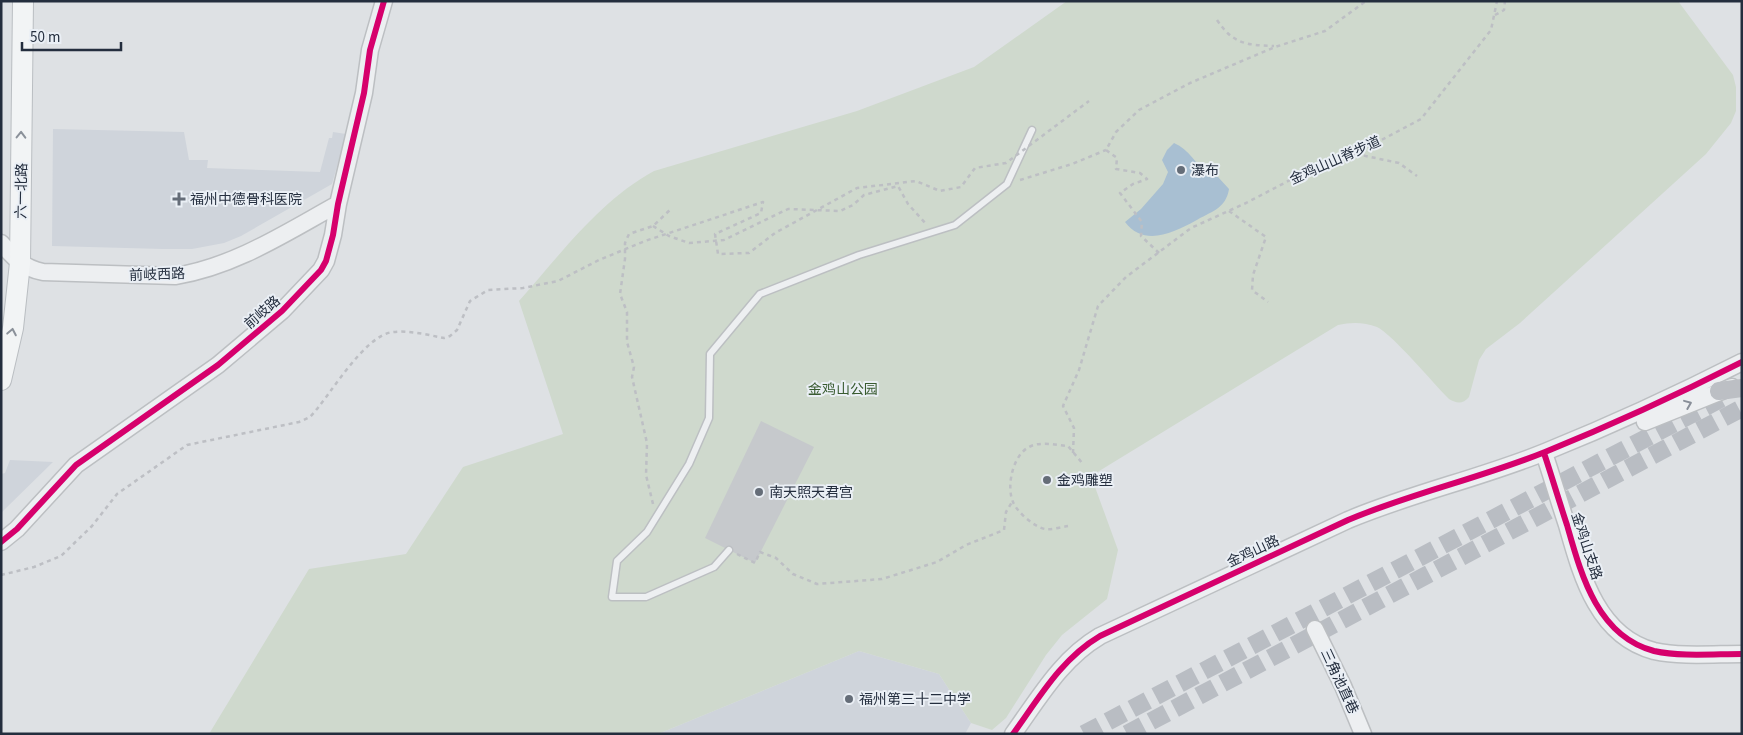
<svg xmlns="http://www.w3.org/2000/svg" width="1743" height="735" font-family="'Source Sans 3','Noto Sans SC',sans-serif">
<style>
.built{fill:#cfd4db}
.green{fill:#cfd9cd}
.water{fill:#a8bfd2}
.building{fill:#c6c9cc}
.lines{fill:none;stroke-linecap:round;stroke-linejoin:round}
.secondary-tunnel{stroke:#b9bdc3;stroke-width:18;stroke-dasharray:18 9;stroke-linecap:butt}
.service-casing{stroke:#bcbfc2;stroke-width:9}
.tertiary-casing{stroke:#bcbfc2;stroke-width:19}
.primary-casing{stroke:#babec2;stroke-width:22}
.path{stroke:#bdbfc4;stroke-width:2.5;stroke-dasharray:4 4;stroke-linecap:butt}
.service{stroke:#edeff1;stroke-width:6}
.tertiary{stroke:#edeff1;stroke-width:16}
.secondary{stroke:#bcbfc4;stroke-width:18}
.primary{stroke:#f2f4f5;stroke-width:20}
.path-bridge{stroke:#bdbfc4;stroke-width:2.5;stroke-dasharray:4 4;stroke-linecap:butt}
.cycleway-casing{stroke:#eaeff5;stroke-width:9}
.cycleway{stroke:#d6006c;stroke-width:6}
.oneway{stroke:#8b919a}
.oneway2{stroke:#888e98}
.poi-dot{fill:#656d78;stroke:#eaeff5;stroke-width:2}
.labels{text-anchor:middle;stroke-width:4;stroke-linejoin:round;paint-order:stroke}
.street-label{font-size:14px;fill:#242e3e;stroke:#eaeff5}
.poi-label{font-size:14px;fill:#242e3e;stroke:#eaeff5;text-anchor:start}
.park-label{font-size:14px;fill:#395b30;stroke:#eaeff5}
</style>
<rect width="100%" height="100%" fill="#dee1e4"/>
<path class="built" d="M 53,129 L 184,132 L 189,160 L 208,160 L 207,168 L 320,172 L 329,138 L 332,138 L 333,132 L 346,134 L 332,184 L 241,236 L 224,243 L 192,249 L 163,249 L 52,246 Z
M 10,460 L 53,462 L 1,513 L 1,474 L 5,473 Z
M 859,651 L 939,674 L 971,723 L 965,734 L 658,734 Z"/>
<path class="green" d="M 1067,1 L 1678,1 L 1733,75 L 1736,87 L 1736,111 L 1731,123 L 1706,154 L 1520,323 L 1486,349 L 1479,360 L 1469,397 C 1463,404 1457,404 1449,399 C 1434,384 1392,334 1377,327 C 1364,322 1351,322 1338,325 L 1091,476 L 1118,550 L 1107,599 L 1062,635 L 1046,655 L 1006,718 L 992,730 L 971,723 L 939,674 L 859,651 L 658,734 L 209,734 L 309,569 L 406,554 L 463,467 L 563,434 L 519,301 C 560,255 599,201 654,171 L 857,111 L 974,67 Z"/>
<path class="water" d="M 1174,143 C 1189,149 1197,165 1208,177 L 1218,177 L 1229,189 C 1226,209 1210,212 1195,221 C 1173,233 1144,247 1125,222 L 1141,209 L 1163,184 L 1168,172 L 1162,160 L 1167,150 Z"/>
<path class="building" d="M 761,421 L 814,447 L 755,563 L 705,538 Z"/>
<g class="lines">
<path class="secondary-tunnel" d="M 1084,734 L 1728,395
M 1127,734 L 1742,408"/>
<defs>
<path id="service" d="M 729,550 L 714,567 L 646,597 L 612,597 L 617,561 L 647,532 L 689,464 L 709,418 L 710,354 L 760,294 L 859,255 L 955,225 L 1007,184 L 1032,130"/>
<path id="tertiary" d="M 1,243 C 14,258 23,268 43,272 L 175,276 C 234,267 287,232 338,204
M 1645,422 L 1732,387
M 1544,453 C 1552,477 1559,501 1567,525 C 1581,574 1597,636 1654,651 C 1681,657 1714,654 1742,654
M 1,542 L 17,529 L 76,465 L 218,365 L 282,311 L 321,270 L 326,261 L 333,235 L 338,204 L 364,93 L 370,50 L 384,1
M 1315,629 L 1343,686 L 1363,734
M 1013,734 C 1039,698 1061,659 1100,636 L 1348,520 C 1412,493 1481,478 1545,452 C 1612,425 1677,395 1742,362"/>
<path id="primary" d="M 1,380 L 13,328 L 20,263 L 23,1"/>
</defs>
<use href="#service" class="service-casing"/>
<use href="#tertiary" class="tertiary-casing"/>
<use href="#primary" class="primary-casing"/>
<path class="path" d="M 1495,15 L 1504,10 L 1505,1
M 1217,20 C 1233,44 1246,45 1274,46
M 1356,154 L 1399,163 L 1417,176
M 1020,180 L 1072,164 L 1106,150
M 1229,211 L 1266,237 L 1253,275 L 1252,290 L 1268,302
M 653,226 L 669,236 L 689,243 L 724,240 L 788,209 L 840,211 L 853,205 L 864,195 L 898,186 L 908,204 L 927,225
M 1159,253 L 1141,236 L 1142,222 L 1120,193 L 1133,184 L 1147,179 L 1140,173 L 1116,169 L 1117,158 L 1106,150 L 1116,132 L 1139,110 L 1190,83 L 1275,47 L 1325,31 L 1366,1
M 1073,453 L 1074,428 L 1063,406 L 1079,370 L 1098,306 L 1126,277 L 1191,228 L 1246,203 L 1294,178 L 1355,154 L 1421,119 L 1491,30 L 1497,1
M 653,504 L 646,475 L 647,443 L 632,377 L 634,367 L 627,342 L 627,312 L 620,294 L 625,259 L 625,243 L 629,234 L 653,226 L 672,208
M 1068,526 C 1061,527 1052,530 1045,529 C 1034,527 1017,512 1013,502 C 1006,486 1013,455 1029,447 C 1040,441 1056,445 1068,446 L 1083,464
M 737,554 L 755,563 L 760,552 L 776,558 L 793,574 L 817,584 L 882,579 L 937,562 L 966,545 L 1004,530 L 1006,512 L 1012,502"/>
<use href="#service" class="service"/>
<use href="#tertiary" class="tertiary"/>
<path class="secondary" d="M 1719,391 L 1742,388"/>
<use href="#primary" class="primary"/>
<path class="path-bridge" d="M 1,575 L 34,567 L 61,556 L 92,526 L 117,494 L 187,445 L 299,422 L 310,417 C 330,396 364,335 393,332 C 409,330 428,335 444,338 L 450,336 L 457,330 L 470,301 L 488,290 L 523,288 L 558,281 L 599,260 L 645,241 L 763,202 L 761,213 L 715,234 L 718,254 L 749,253 L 775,233 L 857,188 L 916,181 L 940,191 L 961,187 L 975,168 L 1006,163 L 1089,101"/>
<defs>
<path id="cycleway" d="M 1544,453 C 1552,477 1559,501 1567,525 C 1581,574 1597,636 1654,651 C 1681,657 1714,654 1742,654
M 1,542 L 17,529 L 76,465 L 218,365 L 282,311 L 321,270 L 326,261 L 333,235 L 338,204 L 364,93 L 370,50 L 384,1
M 1013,734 C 1039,698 1061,659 1100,636 L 1348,520 C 1412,493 1481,478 1545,452 C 1612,425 1677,395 1742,362"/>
</defs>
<use href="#cycleway" class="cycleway-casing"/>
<use href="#cycleway" class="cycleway"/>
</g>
<defs><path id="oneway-chevron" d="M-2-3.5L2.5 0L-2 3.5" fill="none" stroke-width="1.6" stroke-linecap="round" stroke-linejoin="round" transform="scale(1.25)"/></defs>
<g class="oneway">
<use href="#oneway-chevron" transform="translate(21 135) rotate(-89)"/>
<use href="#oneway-chevron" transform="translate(12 332) rotate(-79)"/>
</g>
<use class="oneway2" href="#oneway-chevron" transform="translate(1688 404) rotate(-22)"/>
<g class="poi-dot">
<circle cx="1181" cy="170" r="5"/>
<path d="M176.5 191.5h5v5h5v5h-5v5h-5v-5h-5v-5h5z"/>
<circle cx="1047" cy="480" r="5"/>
<circle cx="759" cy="492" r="5"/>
<circle cx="849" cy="699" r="5"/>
</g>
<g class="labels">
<g class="street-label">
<text transform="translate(1335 160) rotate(-24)" y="5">金鸡山山脊步道</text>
<text transform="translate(21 191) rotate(-89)" y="5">六一北路</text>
<text transform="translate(157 274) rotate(-2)" y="5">前岐西路</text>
<text transform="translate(262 312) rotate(-41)" y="5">前岐路</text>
<text transform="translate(1587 546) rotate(72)" y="5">金鸡山支路</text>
<text transform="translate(1253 551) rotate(-25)" y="5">金鸡山路</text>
<text transform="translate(1340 681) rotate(65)" y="5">三角池直巷</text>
</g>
<g class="poi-label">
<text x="1191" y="175">瀑布</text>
<text x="190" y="204">福州中德骨科医院</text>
<text x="1057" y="485">金鸡雕塑</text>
<text x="769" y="497">南天照天君宫</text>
<text x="859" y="704">福州第三十二中学</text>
</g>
<g class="park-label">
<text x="843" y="394">金鸡山公园</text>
</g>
</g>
<rect width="1743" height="735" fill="none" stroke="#242e3e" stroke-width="5"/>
<path d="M22 42v8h99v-8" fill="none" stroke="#242e3e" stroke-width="2.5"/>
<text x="30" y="42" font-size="15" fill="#242e3e" stroke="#eaeff5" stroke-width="4" paint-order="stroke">50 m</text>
</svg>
